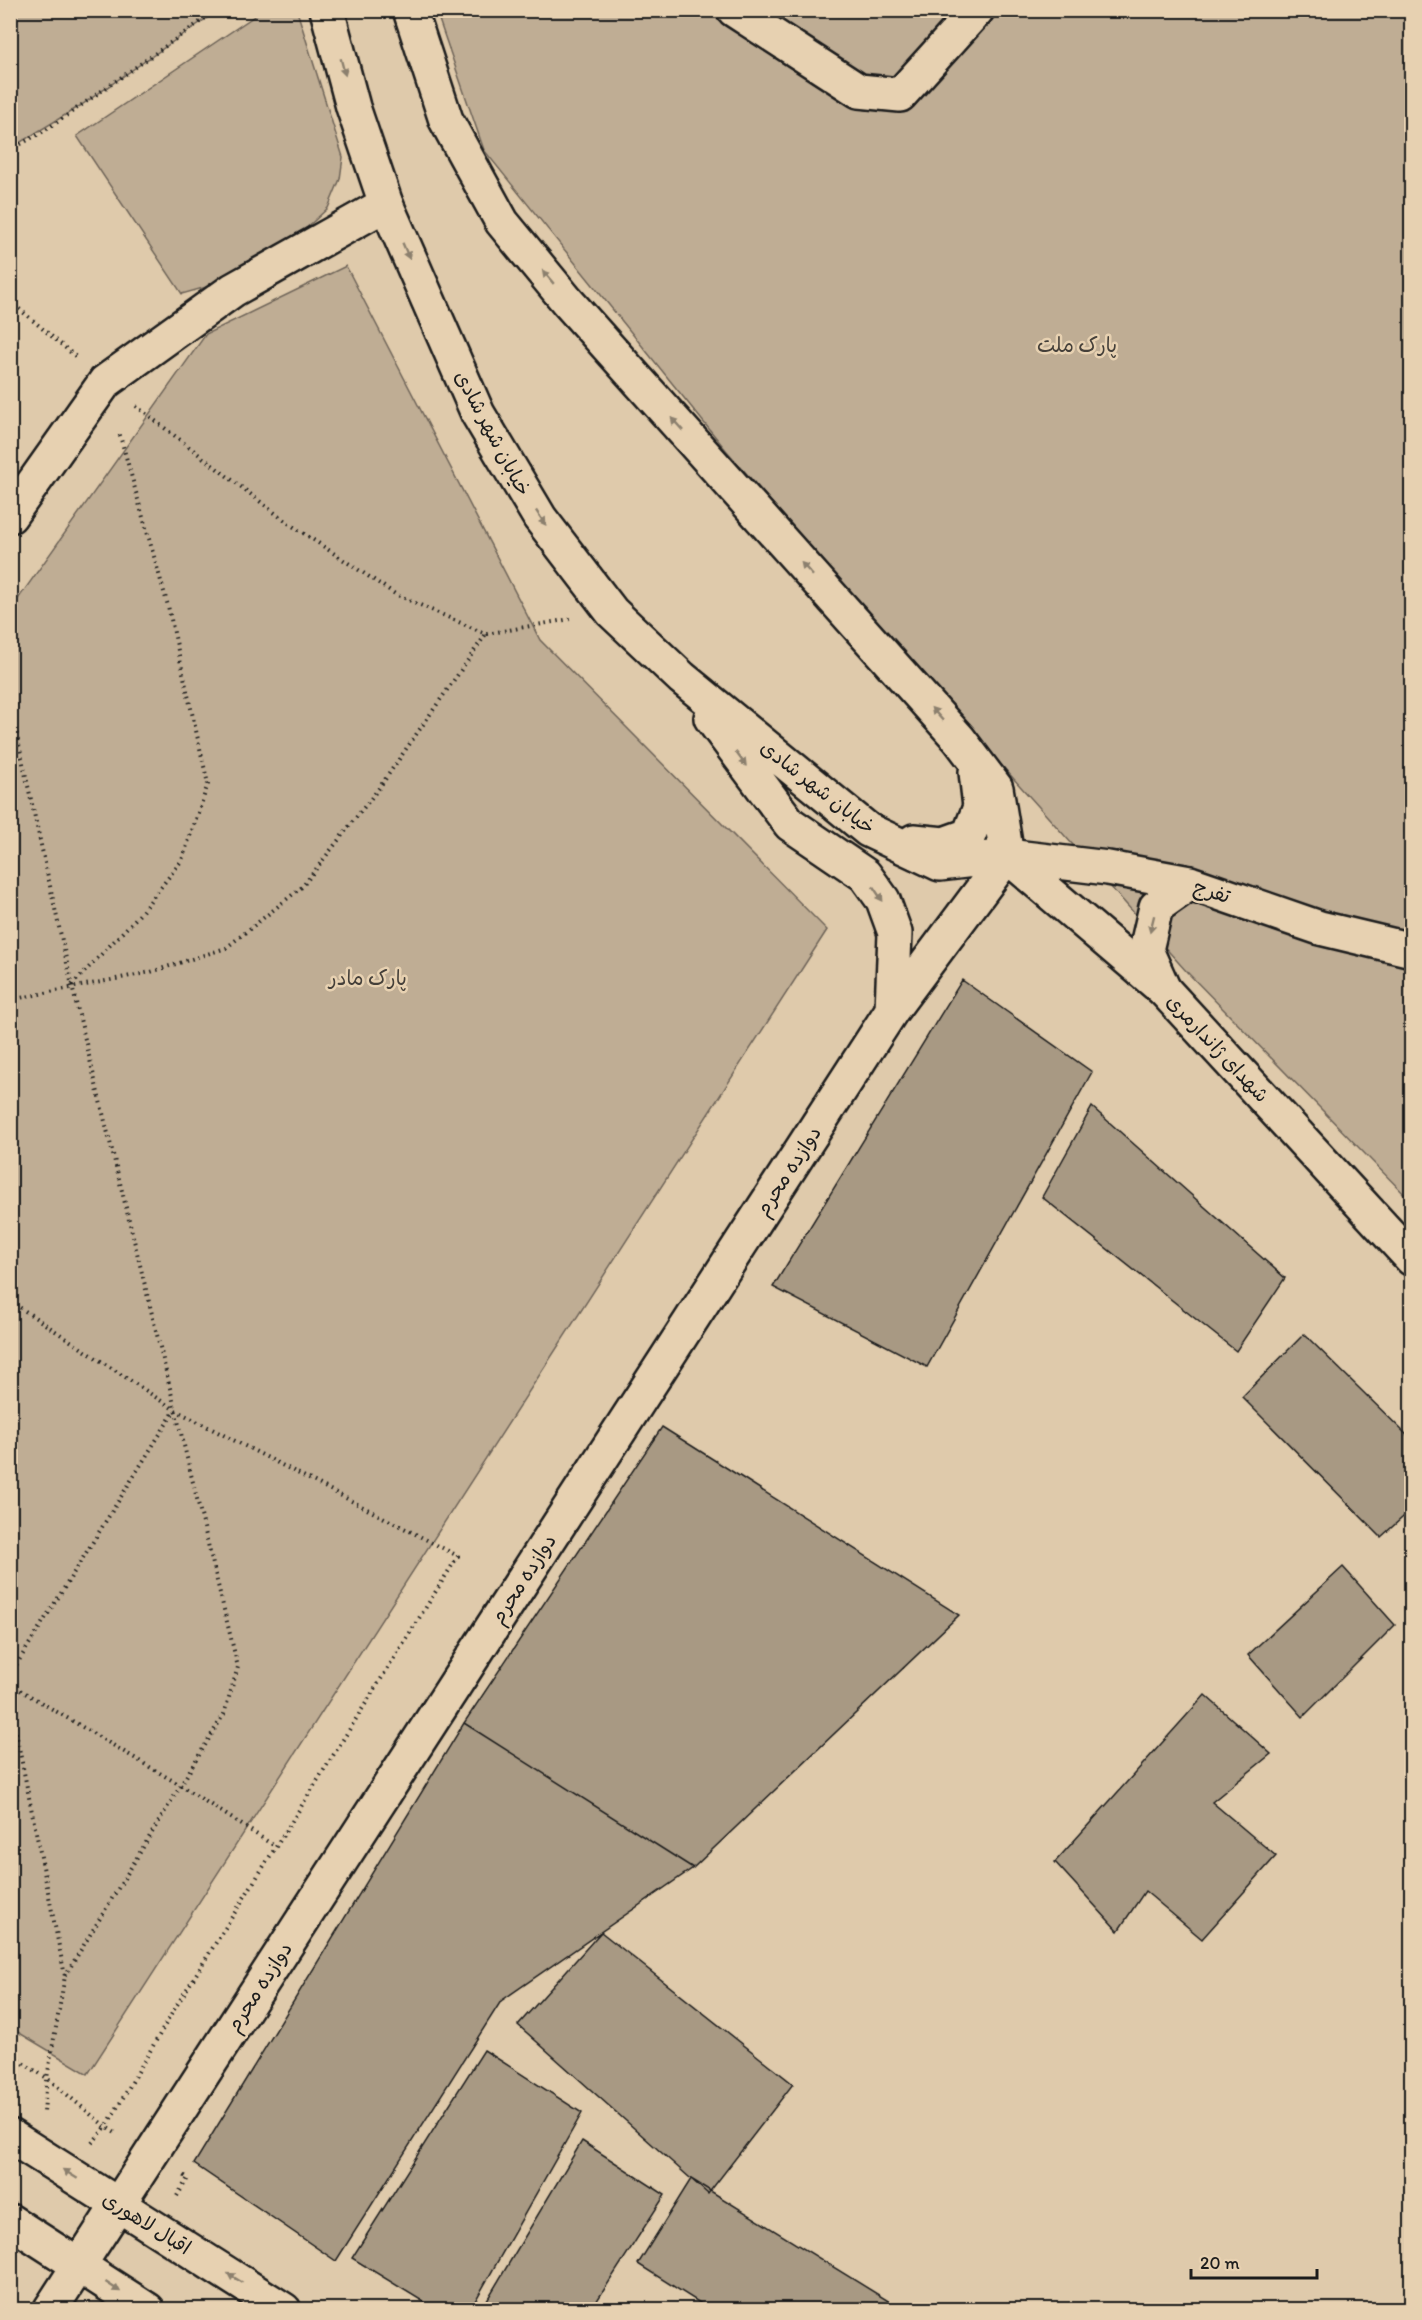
<svg xmlns="http://www.w3.org/2000/svg" width="1422" height="2320" font-family="Itim,'Playpen Sans Arabic',sans-serif">
<style>
.green{fill:#bfad94;stroke:#6e6458;stroke-width:1.5}
.building{fill:#a89983;stroke:#1c1c1c;stroke-width:1.5}
.lines{fill:none;stroke-linecap:round;stroke-linejoin:round}
.minor-casing{stroke:#1c1c1c;stroke-width:38}
.major-casing{stroke:#1c1c1c;stroke-width:38}
.path{stroke:#1c1c1c;stroke-width:4;stroke-dasharray:1.5 4.5;stroke-linecap:butt}
.minor{stroke:#e7d1b1;stroke-width:33}
.major{stroke:#e7d1b1;stroke-width:33}
.oneway{fill:#8c806e}
.labels{text-anchor:middle;stroke-width:5;stroke-linejoin:round;paint-order:stroke}
.park-label{font-size:20px;fill:#45403a;stroke:#e7d1b1}
.street-label{font-size:20px;fill:#1c1c1c;stroke:#e7d1b1}
</style>
<rect width="100%" height="100%" fill="#dfcaab"/>
<filter id="ink" filterUnits="userSpaceOnUse"><feTurbulence type="fractalNoise" baseFrequency=".0167" numOctaves="2"/><feDisplacementMap in="SourceGraphic" scale="12" xChannelSelector="R" yChannelSelector="G"/><feConvolveMatrix kernelMatrix="1 2 1 2 8 2 1 2 1" color-interpolation-filters="sRGB"/></filter>
<g filter="url(#ink)">
<path class="green" d="M 10,11 L 11,10 L 217,11 L 80,106 L 11,148 Z
M 262,11 L 297,11 L 343,157 L 340,179 L 328,208 L 301,233 L 224,282 L 182,294 L 77,136 Z
M 436,11 L 1411,11 L 1411,1201 L 1187,972 L 969,729 L 726,450 L 484,150 Z
M 346,266 L 540,640 L 827,930 L 88,2074 L 11,2028 L 11,604 L 16,602 L 206,334 Z"/>
<path class="building" d="M 962,980 L 1092,1072 L 927,1367 L 773,1287 Z
M 1092,1107 L 1285,1278 L 1236,1351 L 1042,1197 Z
M 1304,1334 L 1412,1440 L 1412,1509 L 1381,1537 L 1242,1397 Z
M 662,1427 L 959,1615 L 693,1868 L 464,1723 Z
M 1343,1567 L 1395,1625 L 1303,1717 L 1248,1655 Z
M 1205,1695 L 1271,1754 L 1212,1802 L 1276,1856 L 1202,1939 L 1145,1891 L 1118,1931 L 1055,1862 Z
M 464,1723 L 693,1868 L 501,2001 L 336,2261 L 194,2164 Z
M 601,1932 L 793,2084 L 708,2194 L 518,2025 Z
M 484,2050 L 582,2113 L 470,2310 L 437,2310 L 352,2258 Z
M 582,2141 L 665,2195 L 591,2310 L 481,2310 Z
M 691,2179 L 903,2310 L 711,2310 L 638,2264 Z"/>
<g class="lines">
<defs>
<path id="minor" d="M 734,10 L 859,91 L 900,95 L 977,10
M 10,516 L 105,382 L 233,290 L 386,204
M 1007,856 L 1108,868 L 1190,883 L 1320,928 L 1412,950
M 1164,990 L 1146,950 L 1156,907 L 1190,883"/>
<path id="major" d="M 327,10 L 353,107 L 386,204 L 478,414 L 540,518 L 612,612 L 682,678 L 868,830 L 940,864 L 1007,856
M 410,10 L 446,120 L 502,222 L 567,301 L 959,739 L 996,788 L 1007,856
M 711,718 L 790,824 L 865,875 L 883,900 L 895,933 L 892,1010
M 914,841 L 944,844 L 969,835 L 980,807 L 976,772
M 1007,856 L 1164,990 L 1412,1259
M 10,2136 L 284,2310
M 10,2221 L 148,2310
M 50,2310 L 892,1010 L 1007,856"/>
</defs>
<use href="#minor" class="minor-casing"/>
<use href="#major" class="major-casing"/>
<path class="path" d="M 10,150 L 46,130 L 217,10
M 10,301 L 76,357
M 136,406 L 288,523 L 395,594 L 486,634 L 570,619
M 10,704 L 72,986 L 238,1667 L 224,1714 L 65,1976
M 72,985 L 140,914 L 182,860 L 208,784 L 168,606 L 119,432
M 10,1000 L 151,972 L 226,948 L 302,887 L 379,788 L 486,634
M 10,1301 L 175,1410 L 458,1556 L 175,2008 L 106,2127 L 47,2078 L 10,2055
M 10,1675 L 175,1410
M 10,1684 L 180,1785 L 276,1847
M 10,1703 L 65,1976 L 47,2078 L 44,2112
M 92,2143 L 106,2127 L 117,2134
M 177,2196 L 188,2178 L 182,2174"/>
<use href="#minor" class="minor"/>
<use href="#major" class="major"/>
</g>
<defs><path id="oneway-solid" d="M-6-.8H1V-3.2L6.5 0L1 3.2V.8H-6Z" transform="scale(1.5)"/></defs>
<g class="oneway">
<use href="#oneway-solid" transform="translate(343 67) rotate(75)"/>
<use href="#oneway-solid" transform="translate(406 251) rotate(67)"/>
<use href="#oneway-solid" transform="translate(548 277) rotate(-130)"/>
<use href="#oneway-solid" transform="translate(677 424) rotate(-132)"/>
<use href="#oneway-solid" transform="translate(541 518) rotate(56)"/>
<use href="#oneway-solid" transform="translate(807 569) rotate(-132)"/>
<use href="#oneway-solid" transform="translate(937 714) rotate(-132)"/>
<use href="#oneway-solid" transform="translate(741 759) rotate(53)"/>
<use href="#oneway-solid" transform="translate(878 894) rotate(56)"/>
<use href="#oneway-solid" transform="translate(1152 924) rotate(104)"/>
<use href="#oneway-solid" transform="translate(70 2174) rotate(-148)"/>
<use href="#oneway-solid" transform="translate(235 2278) rotate(-148)"/>
<use href="#oneway-solid" transform="translate(113 2287) rotate(33)"/>
</g>
</g>
<g class="labels">
<g class="park-label">
<text x="1077" y="352">پارک ملت</text>
<text x="368" y="985">پارک مادر</text>
</g>
<g class="street-label">
<text transform="translate(493 433) rotate(62)" y="7">خیابان شهر شادی</text>
<text transform="translate(818 787) rotate(38)" y="7">خیابان شهر شادی</text>
<text transform="translate(1212 891) rotate(18)" y="7">تفرج</text>
<text transform="translate(1218 1048) rotate(47)" y="7">شهدای ژاندارمری</text>
<text transform="translate(788 1171) rotate(-57)" y="7">دوازده محرم</text>
<text transform="translate(523 1579) rotate(-57)" y="7">دوازده محرم</text>
<text transform="translate(259 1987) rotate(-57)" y="7">دوازده محرم</text>
<text transform="translate(147 2223) rotate(32)" y="7">اقبال لاهوری</text>
</g>
</g>
<rect width="1422" height="2320" fill="none" stroke="#e7d1b1" stroke-width="36"/>
<rect x="18" y="18" width="1386" height="2284" fill="none" stroke="#1c1c1c" stroke-width="2" filter="url(#ink)"/>
<path d="M1191 2269v9h126v-9" fill="none" stroke="#1c1c1c" stroke-width="3"/>
<text x="1200" y="2269" font-size="18" fill="#1c1c1c" stroke="#e7d1b1" stroke-width="4.5" paint-order="stroke">20 m</text>
</svg>
